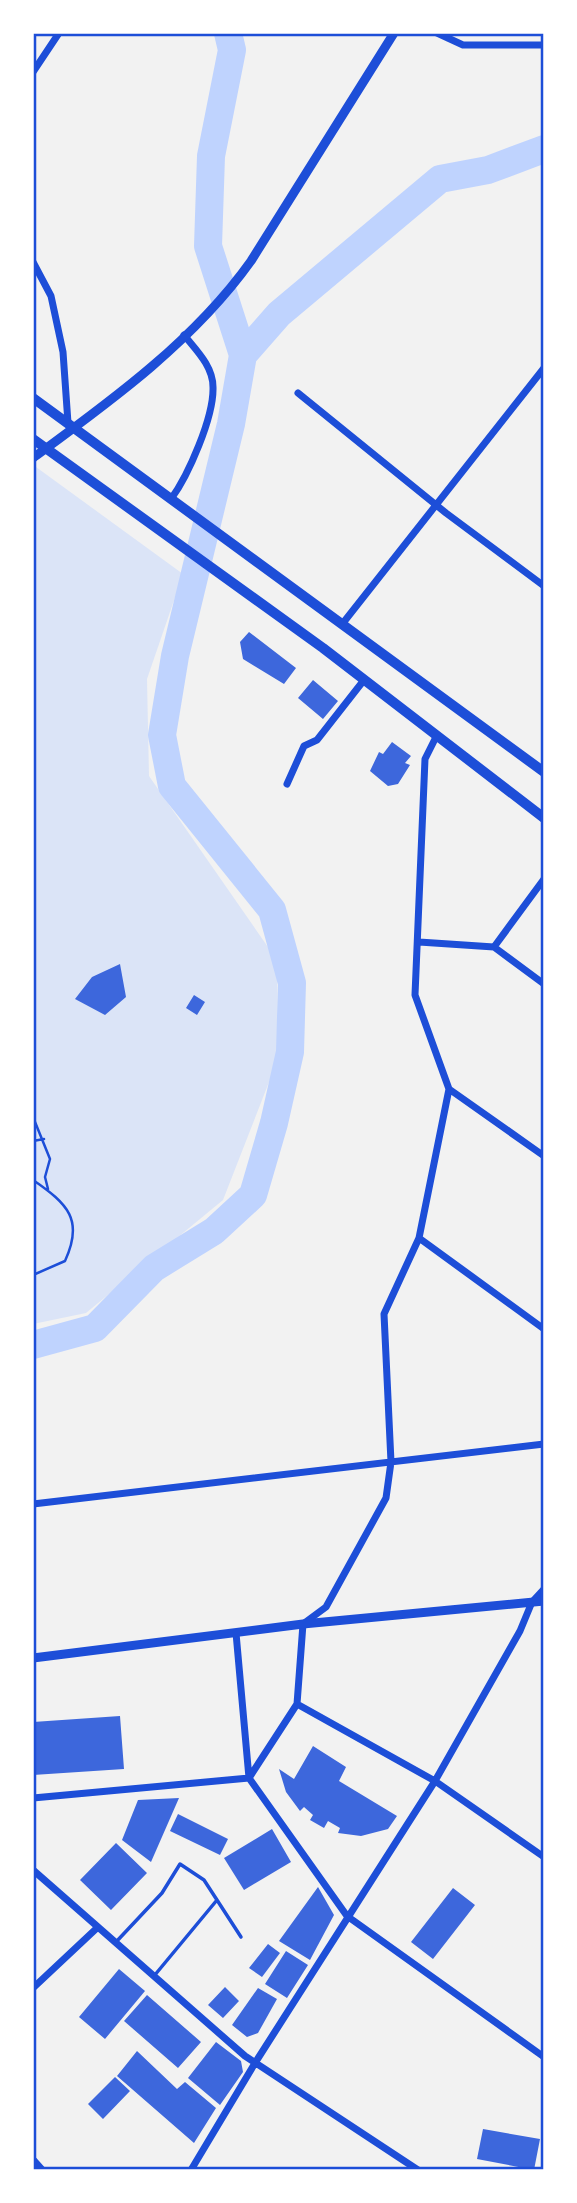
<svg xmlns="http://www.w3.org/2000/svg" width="577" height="2203" font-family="Lato,sans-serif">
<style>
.green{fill:#dbe4f7}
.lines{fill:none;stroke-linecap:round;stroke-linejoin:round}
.river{stroke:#bfd3fe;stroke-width:28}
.building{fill:#3d67dc}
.path{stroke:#1d4ed8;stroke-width:2.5}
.service{stroke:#1d4ed8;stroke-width:3.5}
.minor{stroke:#1d4ed8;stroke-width:7}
.tertiary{stroke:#1d4ed8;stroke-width:9}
.secondary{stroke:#1d4ed8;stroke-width:10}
.neatline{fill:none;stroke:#1d4ed8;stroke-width:2.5}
</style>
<rect width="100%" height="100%" fill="#f2f2f2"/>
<path class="green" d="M 36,467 L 183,574 L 147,679 L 149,776 L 277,960 L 278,1059 L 223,1200 L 86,1313 L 33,1324 L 33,469 Z"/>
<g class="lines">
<path class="river" d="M 228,33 L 232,50 L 211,156 L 208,246 L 243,355
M 33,1345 L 95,1328 L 154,1268 L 214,1231 L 253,1195 L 274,1123 L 290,1052 L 292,983 L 272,910 L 172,786 L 162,735 L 175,656 L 231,424 L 243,355 L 279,314 L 440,179 L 488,170 L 544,149"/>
</g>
<path class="building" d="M 249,632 L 296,668 L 284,684 L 243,659 L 240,642 Z
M 313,680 L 338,701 L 323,719 L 298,698 Z
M 392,742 L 411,756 L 405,763 L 410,765 L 398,784 L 388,786 L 370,771 L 379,752 L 383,754 Z
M 120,964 L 126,997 L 105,1015 L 75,999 L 92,977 Z
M 194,995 L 205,1002 L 197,1015 L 186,1008 Z
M 120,1716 L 124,1769 L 33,1775 L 33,1722 Z
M 313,1746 L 346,1767 L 339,1781 L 397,1816 L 388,1829 L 361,1836 L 338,1833 L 340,1828 L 328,1821 L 324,1828 L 310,1820 L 313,1815 L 304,1807 L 300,1811 L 286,1792 L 279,1769 L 294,1779 Z
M 179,1798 L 151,1862 L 122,1840 L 138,1800 Z
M 178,1814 L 228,1839 L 220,1855 L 170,1831 Z
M 272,1829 L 291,1862 L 244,1890 L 224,1858 Z
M 116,1843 L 147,1873 L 111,1910 L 80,1880 Z
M 318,1887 L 334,1915 L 310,1960 L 279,1941 Z
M 453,1888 L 475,1905 L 433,1959 L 411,1942 Z
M 268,1944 L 280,1953 L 262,1977 L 249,1968 Z
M 286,1951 L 308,1965 L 287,1998 L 265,1984 Z
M 119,1969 L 145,1991 L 105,2039 L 79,2017 Z
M 225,1987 L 239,2001 L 223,2018 L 208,2005 Z
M 258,1988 L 277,1999 L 258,2033 L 247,2037 L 232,2025 Z
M 147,1995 L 201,2042 L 178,2068 L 124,2021 Z
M 216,2042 L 241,2061 L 243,2072 L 220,2105 L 188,2078 Z
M 137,2051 L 177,2089 L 185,2082 L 216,2108 L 194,2143 L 117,2076 Z
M 115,2077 L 130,2091 L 103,2119 L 88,2104 Z
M 483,2129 L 540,2139 L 534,2170 L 477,2159 Z"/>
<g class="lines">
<path class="path" d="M 33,1117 L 50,1159 L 45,1177 L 48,1189
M 33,1141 L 44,1139
M 33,1180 C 68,1204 84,1220 65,1261 L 33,1275"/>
<path class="service" d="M 217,1900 L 241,1937
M 116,1942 L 162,1893 L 180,1864 L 204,1880 L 217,1900 L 154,1976"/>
<path class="minor" d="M 437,33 L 463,45 L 544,45
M 33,72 L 59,33
M 33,262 L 51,296 L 63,352 L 68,423
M 298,393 L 446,513 L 544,586
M 171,499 C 188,476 214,417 213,387 C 213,366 196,350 184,335
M 343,623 L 544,368
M 287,784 L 304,746 L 317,740 L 364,680
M 544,879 L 494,947 L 544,984
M 419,942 L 494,947
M 449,1089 L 544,1156
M 419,1238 L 544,1329
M 33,1504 L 544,1444
M 236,1633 L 249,1778 L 347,1916 L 544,2057
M 297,1704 L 435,1781 L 544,1857
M 249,1778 L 297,1704 L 303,1624 L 326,1607 L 386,1498 L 391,1462 L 384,1314 L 419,1238 L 449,1089 L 415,995 L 425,759 L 436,737
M 33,1798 L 249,1778
M 33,1870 L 245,2056 L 418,2170
M 33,1988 L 98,1927
M 191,2170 L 255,2063 L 435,1781 L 520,1631 L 532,1602 L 544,1589"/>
<path class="tertiary" d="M 33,458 C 111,401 194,341 251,261 L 394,33
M 33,1658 L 303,1624 L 544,1601
M 33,2161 L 41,2170"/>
<path class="secondary" d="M 33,398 L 544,772
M 33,439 L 323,648 L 544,818"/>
</g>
<rect width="577" height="2203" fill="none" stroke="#ffffff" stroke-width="70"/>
<rect x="35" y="35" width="507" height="2133" class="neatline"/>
</svg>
